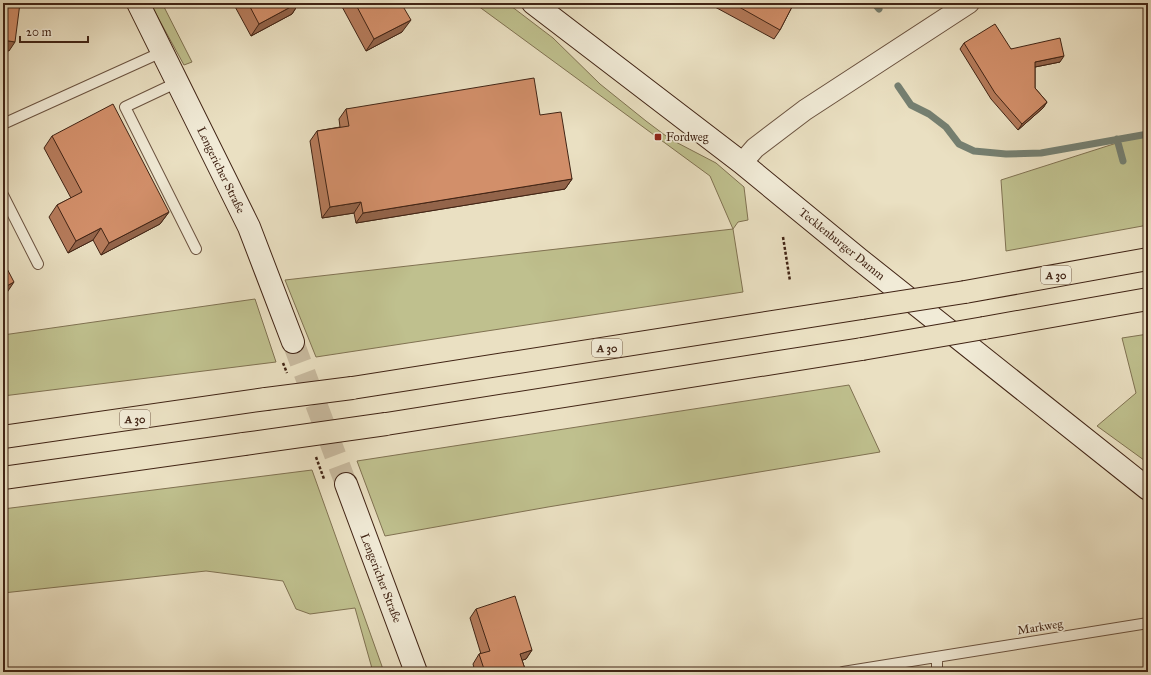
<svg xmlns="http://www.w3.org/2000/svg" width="1151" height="675" font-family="'IM FELL Great Primer',serif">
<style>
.green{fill:#bfc08e;stroke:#807252}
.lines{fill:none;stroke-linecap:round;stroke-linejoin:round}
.stream{stroke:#758072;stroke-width:7}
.secondary-tunnel{stroke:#c8ba9f;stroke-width:22;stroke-dasharray:22 11;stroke-linecap:butt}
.lane-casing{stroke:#6b5340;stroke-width:12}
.street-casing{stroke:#6b5340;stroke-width:22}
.secondary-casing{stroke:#412415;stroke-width:24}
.highway-casing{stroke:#412415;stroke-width:24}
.path{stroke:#412415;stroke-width:2.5;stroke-dasharray:3 2;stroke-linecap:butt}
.lane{stroke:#f1ebd7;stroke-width:10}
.street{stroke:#f1ebd7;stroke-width:20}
.secondary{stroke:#f1ebd7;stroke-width:22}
.highway{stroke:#eae0c2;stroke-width:22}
.highway-bridge-casing{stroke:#412415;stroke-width:24;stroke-linecap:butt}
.highway-bridge{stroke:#eae0c2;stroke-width:22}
.wall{fill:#b57b5b;stroke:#412415}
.shaded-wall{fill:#93644a;stroke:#412415}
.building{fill:#d28f6a;stroke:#412415}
.poi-dot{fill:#8f2418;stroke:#f1ebd7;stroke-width:1.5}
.labels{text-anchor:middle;stroke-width:3.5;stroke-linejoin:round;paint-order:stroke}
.shield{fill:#f1ebd7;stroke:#76604f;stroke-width:1}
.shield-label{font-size:11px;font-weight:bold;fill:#412415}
.poi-label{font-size:12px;fill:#412415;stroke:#f1ebd7;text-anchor:start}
.street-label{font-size:12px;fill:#412415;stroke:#f1ebd7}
</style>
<rect width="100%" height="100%" fill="#eae0c2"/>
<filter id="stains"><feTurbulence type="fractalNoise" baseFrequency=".005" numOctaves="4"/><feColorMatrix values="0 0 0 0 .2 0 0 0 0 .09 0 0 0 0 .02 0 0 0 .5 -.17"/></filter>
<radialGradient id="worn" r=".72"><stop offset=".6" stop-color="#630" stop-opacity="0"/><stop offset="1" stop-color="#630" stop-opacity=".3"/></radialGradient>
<path class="green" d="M 150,3 L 162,3 L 192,62 L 184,65 Z
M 474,3 L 507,3 L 553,38 L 600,84 L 646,121 L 670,139 L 716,163 L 744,187 L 748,220 L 738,222 L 733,229 L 743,292 L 316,357 L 285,280 L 733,229 L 710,176 Z
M 1148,133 L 1148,225 L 1006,251 L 1001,180 Z
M 255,299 L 276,362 L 3,396 L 3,335 Z
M 1148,334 L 1148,463 L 1097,426 L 1136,393 L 1122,338 Z
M 849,385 L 880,452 L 548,507 L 385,536 L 357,461 Z
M 312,470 L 384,672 L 373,672 L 355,608 L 310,614 L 296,609 L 283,581 L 206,571 L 3,593 L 3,509 Z"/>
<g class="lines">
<path class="stream" d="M 874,3 L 879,9
M 898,86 L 911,105 L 929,114 L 946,127 L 959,144 L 974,151 L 1006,154 L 1041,153 L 1148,134
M 1117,139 L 1123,161"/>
<path class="secondary-tunnel" d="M 293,342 L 346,484"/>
<defs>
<path id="lane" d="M 178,82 L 125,107 L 196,249
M 3,124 L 162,52
M 3,195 L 38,264
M 937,657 L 937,672
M 843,672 L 1148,623"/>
<path id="street" d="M 742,163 L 755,148 L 805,110 L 969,3"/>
<path id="secondary" d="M 138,3 L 249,227 L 293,342
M 533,3 L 742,163 L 859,259 L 1148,489
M 346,484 L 416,672"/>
<path id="highway" d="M 965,292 L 1148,259
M 984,328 L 1148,299
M 352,388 L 862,308
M 386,424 L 862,349
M 3,437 L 266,399
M 3,478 L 244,444"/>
</defs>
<use href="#lane" class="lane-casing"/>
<use href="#street" class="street-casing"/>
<use href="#secondary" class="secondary-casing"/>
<use href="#highway" class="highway-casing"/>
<path class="path" d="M 783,237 L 790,281
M 283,363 L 287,373
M 316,457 L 324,479"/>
<use href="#lane" class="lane"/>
<use href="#street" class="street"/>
<use href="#secondary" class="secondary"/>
<use href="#highway" class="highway"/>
<defs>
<path id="highway-bridge" d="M 862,308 L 965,292
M 862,349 L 984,328
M 266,399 L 352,388
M 244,444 L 386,424"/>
</defs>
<use href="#highway-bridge" class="highway-bridge-casing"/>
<use href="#highway-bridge" class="highway-bridge"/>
</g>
<path class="wall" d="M 233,3 L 299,3 L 292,14 L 251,36 Z
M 340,3 L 401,3 L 402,32 L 366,51 Z
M 717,3 L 794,3 L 780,30 L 774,39 L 715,7 Z
M 964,43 L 1011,49 L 1060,62 L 1035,67 L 1035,88 L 1047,102 L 1043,108 L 1018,130 L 991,99 L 960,49 Z
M 346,109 L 540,115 L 572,179 L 565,189 L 356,223 L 354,213 L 322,218 L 310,141 L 317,131 L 340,127 L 339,119 Z
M 52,136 L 169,212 L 160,224 L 101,255 L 93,240 L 68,253 L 49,217 L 57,205 L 71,198 L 44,148 Z
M 476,609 L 532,650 L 526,659 L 522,660 L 526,672 L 475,672 L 473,664 L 479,654 L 481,654 L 470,618 Z"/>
<path class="shaded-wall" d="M 298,3 L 299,3 L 292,14 L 251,36 L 259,24 Z
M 411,20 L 402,32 L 366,51 L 374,39 Z
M 3,40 L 15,42 L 9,51 L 3,50 Z
M 1064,56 L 1060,62 L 1030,68 L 1035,62 Z
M 1047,102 L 1043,108 L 1018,130 L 1022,124 Z
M 572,179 L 565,189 L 356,223 L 363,213 Z
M 361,202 L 354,213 L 322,218 L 330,207 Z
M 169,212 L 160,224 L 101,255 L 109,243 Z
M 101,228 L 93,240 L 68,253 L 76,241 Z
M 14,282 L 6,294 L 3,295 L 3,288 Z
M 532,650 L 526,659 L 514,663 L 520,654 Z"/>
<path class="building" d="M 3,3 L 20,3 L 15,42 L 3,40 Z
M 248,3 L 298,3 L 259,24 Z
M 355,3 L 401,3 L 411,20 L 374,39 Z
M 732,3 L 794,3 L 780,30 Z
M 995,24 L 1011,49 L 1060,38 L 1064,56 L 1035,62 L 1035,88 L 1047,102 L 1022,124 L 995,93 L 964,43 Z
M 534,78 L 540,115 L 561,112 L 572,179 L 363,213 L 361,202 L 330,207 L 317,131 L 349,126 L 346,109 Z
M 113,104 L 169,212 L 109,243 L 101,228 L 76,241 L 57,205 L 82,192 L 52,136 Z
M 3,261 L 14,282 L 3,288 Z
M 515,596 L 532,650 L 520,654 L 526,672 L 485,672 L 479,654 L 490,651 L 476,609 Z"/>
<rect class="poi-dot" x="654" y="133" width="8" height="8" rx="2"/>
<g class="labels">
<g class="shield">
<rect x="1041" y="266" width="30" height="18" rx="3"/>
<rect x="592" y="339" width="30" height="18" rx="3"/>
<rect x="120" y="410" width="30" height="18" rx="3"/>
</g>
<g class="shield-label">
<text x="1056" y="279">A 30</text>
<text x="607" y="352">A 30</text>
<text x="135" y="423">A 30</text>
</g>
<g class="poi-label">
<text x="666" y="141">Fordweg</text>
</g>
<g class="street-label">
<text transform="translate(221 170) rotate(64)" y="4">Lengericher Straße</text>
<text transform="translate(842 244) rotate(39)" y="4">Tecklenburger Damm</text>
<text transform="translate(381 578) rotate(69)" y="4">Lengericher Straße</text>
<text transform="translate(1040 627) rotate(-9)" y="4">Markweg</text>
</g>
</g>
<rect width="1151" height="675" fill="none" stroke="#eae0c2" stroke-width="16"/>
<rect x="4" y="4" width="1143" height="667" fill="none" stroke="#412415" stroke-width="2"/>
<rect x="8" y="8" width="1135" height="659" fill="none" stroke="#412415"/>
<path d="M20 36v6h68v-6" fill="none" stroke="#412415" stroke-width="2"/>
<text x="26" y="36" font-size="12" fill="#412415" stroke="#f1ebd7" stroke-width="3" paint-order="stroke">20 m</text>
<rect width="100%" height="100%" filter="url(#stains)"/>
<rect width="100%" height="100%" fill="url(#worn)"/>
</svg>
